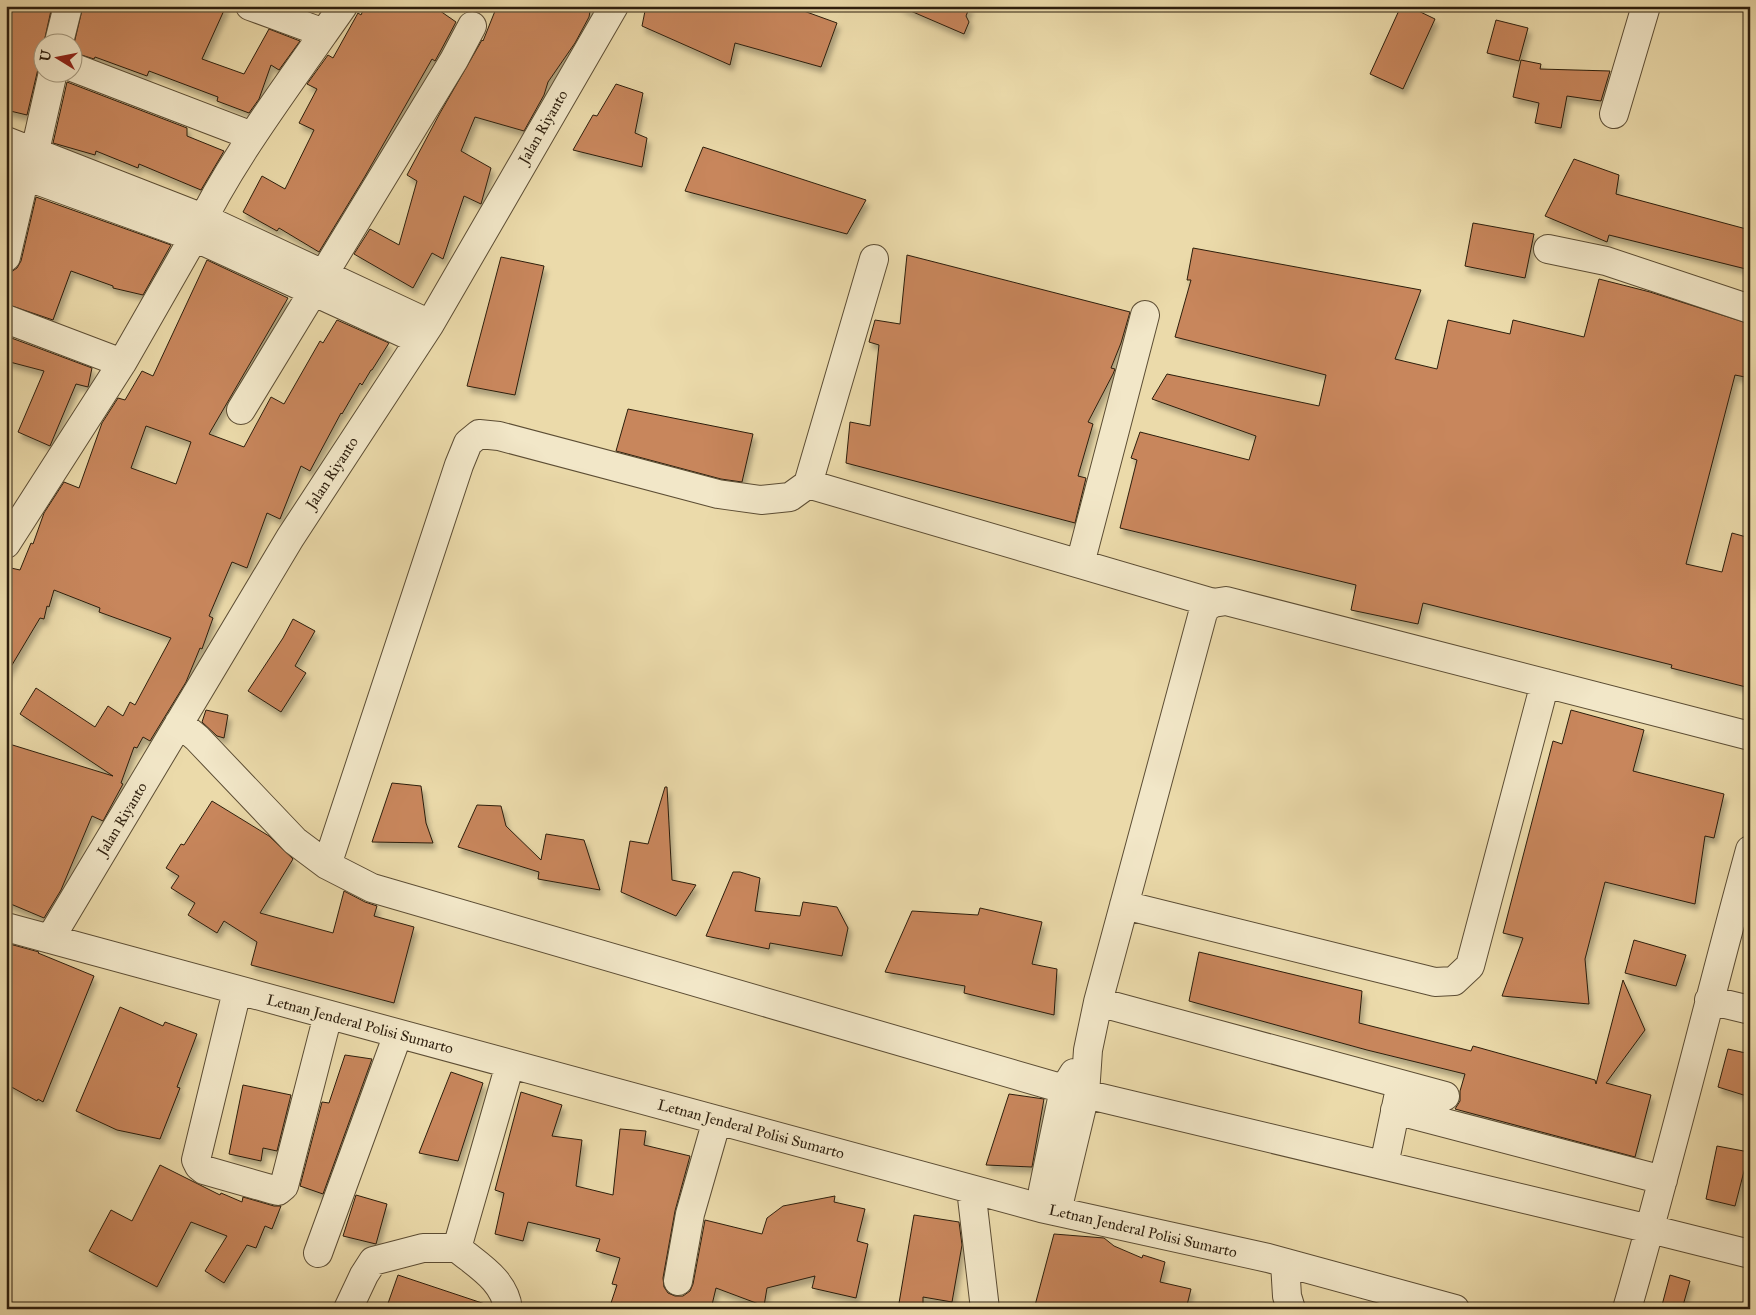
<svg xmlns="http://www.w3.org/2000/svg" width="1756" height="1315" font-family="'IM FELL Great Primer',serif">
<style>
.building{fill:#c8865c;stroke:#2d1e0d;fill-rule:evenodd;filter:url(#shadow)}
.lines{fill:none;stroke-linecap:round;stroke-linejoin:round}
.minor-casing{stroke:#5c4d34;stroke-width:30}
.minor{stroke:#f2e7c8;stroke-width:28}
.labels{text-anchor:middle;stroke-width:4;stroke-linejoin:round;paint-order:stroke}
.street-label{font-size:15px;fill:#2d1e0d;stroke:#f2e7c8}
</style>
<defs>
<filter id="shadow"><feDropShadow dx="3" dy="5.5" stdDeviation="2.5" flood-color="#0004"/></filter>
</defs>
<rect width="100%" height="100%" fill="#ebdaaa"/>
<filter id="stains"><feTurbulence type="fractalNoise" baseFrequency=".004" numOctaves="4"/><feColorMatrix values="0 0 0 0 .2 0 0 0 0 .09 0 0 0 0 .02 0 0 0 .5 -.17"/></filter>
<radialGradient id="worn" r=".72"><stop offset=".6" stop-color="#630" stop-opacity="0"/><stop offset="1" stop-color="#630" stop-opacity=".3"/></radialGradient>
<path class="building" d="M 6,6 L 52,6 L 44,42 L 42,42 L 42,61 L 38,69 L 27,115 L 6,110 Z
M 83,6 L 226,6 L 202,59 L 244,74 L 269,29 L 300,41 L 279,70 L 271,65 L 259,99 L 249,113 L 217,101 L 218,97 L 149,71 L 147,76 L 95,57 L 94,59 L 72,52 Z
M 365,6 L 433,6 L 456,22 L 440,52 L 435,61 L 432,59 L 364,178 L 319,252 L 279,228 L 277,231 L 243,212 L 262,176 L 285,189 L 314,130 L 299,123 L 317,89 L 307,84 L 328,55 L 333,58 L 358,13 L 361,15 Z
M 497,6 L 591,6 L 589,17 L 575,43 L 548,82 L 544,95 L 524,131 L 475,117 L 461,151 L 491,168 L 481,204 L 464,196 L 443,259 L 432,253 L 413,288 L 354,254 L 370,229 L 399,245 L 417,181 L 407,175 L 440,113 L 482,40 L 483,41 Z
M 646,6 L 790,6 L 837,23 L 821,67 L 735,43 L 730,65 L 642,26 Z
M 899,6 L 970,6 L 966,16 L 969,22 L 964,34 Z
M 1401,6 L 1408,6 L 1435,19 L 1403,89 L 1370,74 Z
M 1496,20 L 1528,28 L 1519,61 L 1487,53 Z
M 1521,60 L 1541,64 L 1540,69 L 1610,71 L 1601,101 L 1567,96 L 1561,128 L 1535,123 L 1539,103 L 1513,97 Z
M 67,82 L 187,128 L 187,136 L 224,151 L 201,190 L 139,164 L 138,168 L 96,151 L 95,155 L 53,143 Z
M 616,84 L 643,93 L 635,133 L 647,138 L 642,167 L 573,150 L 593,115 L 597,116 Z
M 703,147 L 866,200 L 847,234 L 685,191 Z
M 1574,159 L 1619,175 L 1616,194 L 1750,230 L 1750,270 L 1609,235 L 1607,242 L 1545,216 Z
M 36,197 L 171,245 L 143,295 L 113,288 L 113,286 L 71,271 L 53,320 L 6,304 L 6,272 L 11,272 L 17,268 L 21,261 Z
M 1473,223 L 1534,234 L 1525,278 L 1465,266 Z
M 1193,248 L 1421,290 L 1395,359 L 1437,369 L 1448,320 L 1510,334 L 1513,320 L 1584,337 L 1599,279 L 1650,292 L 1750,324 L 1750,378 L 1735,375 L 1686,564 L 1722,572 L 1732,533 L 1750,538 L 1750,688 L 1671,668 L 1672,665 L 1423,603 L 1418,624 L 1351,610 L 1356,585 L 1120,528 L 1137,460 L 1131,458 L 1140,432 L 1249,460 L 1256,436 L 1152,399 L 1167,374 L 1319,406 L 1326,375 L 1175,337 L 1191,280 L 1187,280 Z
M 907,255 L 1130,312 L 1121,343 L 1111,368 L 1115,369 L 1113,374 L 1088,422 L 1093,424 L 1078,476 L 1086,478 L 1075,523 L 846,463 L 850,422 L 870,426 L 879,345 L 869,342 L 875,320 L 900,324 Z
M 501,257 L 544,266 L 515,395 L 467,386 Z
M 207,260 L 288,298 L 209,434 L 244,447 L 271,397 L 284,404 L 320,341 L 323,343 L 337,320 L 389,343 L 372,370 L 371,370 L 362,385 L 360,383 L 342,414 L 341,413 L 310,471 L 301,466 L 280,519 L 267,513 L 247,568 L 232,562 L 209,616 L 213,618 L 202,649 L 200,648 L 186,682 L 150,741 L 143,737 L 137,748 L 134,747 L 121,783 L 123,784 L 103,821 L 92,816 L 61,890 L 44,918 L 6,902 L 6,743 L 113,776 L 20,714 L 36,688 L 95,727 L 108,706 L 123,716 L 130,702 L 135,705 L 171,638 L 99,612 L 100,608 L 54,590 L 49,607 L 47,606 L 44,619 L 40,618 L 6,675 L 6,589 L 11,568 L 20,570 L 31,543 L 33,544 L 44,513 L 64,482 L 79,488 L 102,423 L 118,398 L 125,400 L 142,371 L 153,376 ZM 146,426 L 191,442 L 176,484 L 131,468 Z
M 6,336 L 92,368 L 88,387 L 76,384 L 50,446 L 18,432 L 44,371 L 6,361 Z
M 628,409 L 753,434 L 742,482 L 721,479 L 616,451 Z
M 293,619 L 315,631 L 295,666 L 306,673 L 281,712 L 248,691 L 283,638 Z
M 206,710 L 228,715 L 224,738 L 217,736 L 202,722 Z
M 1571,710 L 1644,730 L 1633,771 L 1724,794 L 1714,838 L 1705,836 L 1695,904 L 1605,882 L 1585,959 L 1589,1004 L 1502,996 L 1523,938 L 1503,933 L 1553,741 L 1562,744 Z
M 392,783 L 421,786 L 426,823 L 433,843 L 372,842 Z
M 665,787 L 667,787 L 672,880 L 696,885 L 676,916 L 621,892 L 630,841 L 648,844 Z
M 212,801 L 269,836 L 293,859 L 260,913 L 333,933 L 344,891 L 365,902 L 377,906 L 374,916 L 414,927 L 394,1003 L 251,965 L 257,942 L 224,921 L 217,933 L 188,915 L 195,903 L 171,888 L 179,876 L 166,868 L 181,844 L 184,845 Z
M 477,805 L 501,806 L 506,826 L 541,860 L 546,834 L 584,840 L 600,890 L 538,879 L 539,872 L 458,847 Z
M 733,872 L 740,872 L 760,878 L 755,911 L 800,916 L 803,902 L 837,907 L 848,928 L 842,956 L 770,943 L 769,949 L 706,936 Z
M 980,908 L 1042,922 L 1032,964 L 1057,969 L 1054,1015 L 964,993 L 965,986 L 885,972 L 912,911 L 978,915 Z
M 1634,940 L 1686,955 L 1676,986 L 1625,973 Z
M 6,943 L 39,952 L 38,953 L 94,976 L 43,1102 L 38,1099 L 37,1101 L 6,1084 Z
M 1199,952 L 1362,991 L 1359,1023 L 1471,1051 L 1473,1046 L 1595,1080 L 1596,1084 L 1623,980 L 1645,1030 L 1606,1083 L 1651,1095 L 1635,1157 L 1455,1109 L 1460,1101 L 1460,1091 L 1465,1074 L 1367,1050 L 1189,1001 Z
M 120,1007 L 163,1026 L 165,1022 L 197,1034 L 177,1087 L 180,1088 L 160,1139 L 117,1130 L 76,1111 Z
M 1728,1049 L 1750,1054 L 1750,1097 L 1718,1087 Z
M 345,1055 L 372,1059 L 323,1194 L 300,1186 L 322,1102 L 329,1103 Z
M 451,1072 L 483,1083 L 458,1161 L 419,1153 Z
M 243,1085 L 291,1095 L 277,1151 L 263,1148 L 261,1161 L 229,1154 Z
M 521,1092 L 562,1105 L 552,1136 L 582,1140 L 576,1186 L 613,1195 L 620,1129 L 646,1131 L 644,1145 L 690,1156 L 675,1211 L 663,1278 L 664,1287 L 668,1293 L 675,1296 L 683,1296 L 690,1291 L 693,1284 L 705,1220 L 762,1234 L 767,1218 L 783,1206 L 835,1196 L 834,1202 L 865,1209 L 857,1241 L 868,1244 L 856,1298 L 812,1288 L 815,1276 L 767,1288 L 764,1306 L 716,1288 L 711,1309 L 609,1309 L 617,1285 L 612,1284 L 620,1258 L 596,1251 L 600,1239 L 528,1222 L 523,1241 L 495,1234 L 504,1193 L 495,1190 Z
M 1009,1094 L 1044,1099 L 1032,1167 L 986,1165 Z
M 1717,1146 L 1749,1152 L 1735,1206 L 1706,1199 Z
M 160,1165 L 220,1195 L 221,1193 L 242,1202 L 243,1197 L 274,1206 L 281,1206 L 272,1229 L 265,1226 L 256,1248 L 247,1245 L 224,1283 L 205,1271 L 227,1236 L 191,1222 L 157,1287 L 89,1251 L 111,1210 L 132,1221 Z
M 356,1195 L 387,1204 L 376,1244 L 343,1236 Z
M 914,1215 L 959,1222 L 962,1245 L 952,1302 L 923,1297 L 923,1309 L 898,1309 Z
M 1054,1234 L 1104,1238 L 1114,1246 L 1142,1258 L 1143,1255 L 1165,1262 L 1160,1282 L 1191,1289 L 1186,1309 L 1034,1309 Z
M 398,1275 L 488,1305 L 488,1309 L 386,1309 Z
M 1670,1275 L 1690,1281 L 1682,1309 L 1661,1309 Z"/>
<g class="lines">
<defs>
<path id="minor" d="M 324,33 L 343,6
M 59,42 L 68,6
M 72,67 L 252,136
M 1614,114 L 1646,6
M 6,141 L 203,218 L 430,324
M 6,169 L 194,237 L 419,340
M 1548,249 L 1606,261 L 1750,309
M 6,257 L 25,176 L 35,151 L 53,72
M 6,319 L 122,363
M 241,410 L 454,60 L 472,26
M 808,484 L 874,259
M 6,544 L 122,363 L 194,237 C 229,164 278,99 324,33 L 250,6
M 1080,564 L 1145,315
M 179,723 L 197,738 L 295,841 L 327,865 L 372,888 L 1064,1089 L 1650,1229 L 1750,1254
M 327,865 L 459,465 L 468,443 L 479,434 L 499,436 L 718,494 L 761,500 L 790,497 L 808,484 L 1213,603
M 1124,905 L 1435,982 L 1454,981 L 1470,966 L 1545,683
M 6,927 L 1041,1208 L 1268,1258 L 1455,1309
M 50,939 L 290,538 L 430,324 L 614,6
M 237,991 L 196,1160 L 199,1166 L 204,1170 L 274,1190 L 278,1191 L 284,1186 L 328,1015
M 1709,1000 L 1750,1010
M 1098,1002 L 1445,1096
M 1395,1110 L 1663,1180
M 1384,1165 L 1399,1093
M 971,1189 L 985,1309
M 1043,1190 L 1064,1089 L 1074,1073
M 1057,1211 L 1085,1094 L 1088,1050 L 1098,1002 L 1204,609 L 1213,603 L 1226,601 L 1750,736
M 318,1253 L 398,1034
M 1285,1263 L 1287,1296 L 1291,1309
M 678,1281 L 690,1214 L 717,1120
M 348,1309 L 364,1275 L 373,1261 L 423,1248 L 457,1248
M 508,1309 C 505,1280 477,1265 457,1248 L 510,1064
M 1627,1309 C 1671,1157 1708,1003 1750,850"/>
</defs>
<use href="#minor" class="minor-casing"/>
<use href="#minor" class="minor"/>
</g>
<g class="labels">
<g class="street-label">
<text transform="translate(543 127) rotate(-60)" y="5">Jalan Riyanto</text>
<text transform="translate(332 473) rotate(-57)" y="5">Jalan Riyanto</text>
<text transform="translate(122 819) rotate(-59)" y="5">Jalan Riyanto</text>
<text transform="translate(360 1024) rotate(15)" y="5">Letnan Jenderal Polisi Sumarto</text>
<text transform="translate(751 1129) rotate(15)" y="5">Letnan Jenderal Polisi Sumarto</text>
<text transform="translate(1143 1231) rotate(13)" y="5">Letnan Jenderal Polisi Sumarto</text>
</g>
</g>
<rect width="1756" height="1315" fill="none" stroke="#ebdaaa" stroke-width="25"/>
<rect x="8" y="8" width="1741" height="1300" fill="none" stroke="#2d1e0d" stroke-width="2.5"/>
<rect x="12" y="12" width="1731" height="1290" fill="none" stroke="#2d1e0d"/>
<g transform="translate(58 58) rotate(280)"><circle r="24" fill="#f2e7c8" stroke="#a3977d"/>
<path d="M0-4L9 19L0 12L-9 19Z" fill="#8f2418"/>
<text y="-8" font-size="14" font-weight="bold" text-anchor="middle" fill="#2d1e0d">U</text>
</g>
<rect width="100%" height="100%" filter="url(#stains)"/>
<rect width="100%" height="100%" fill="url(#worn)"/>
</svg>
